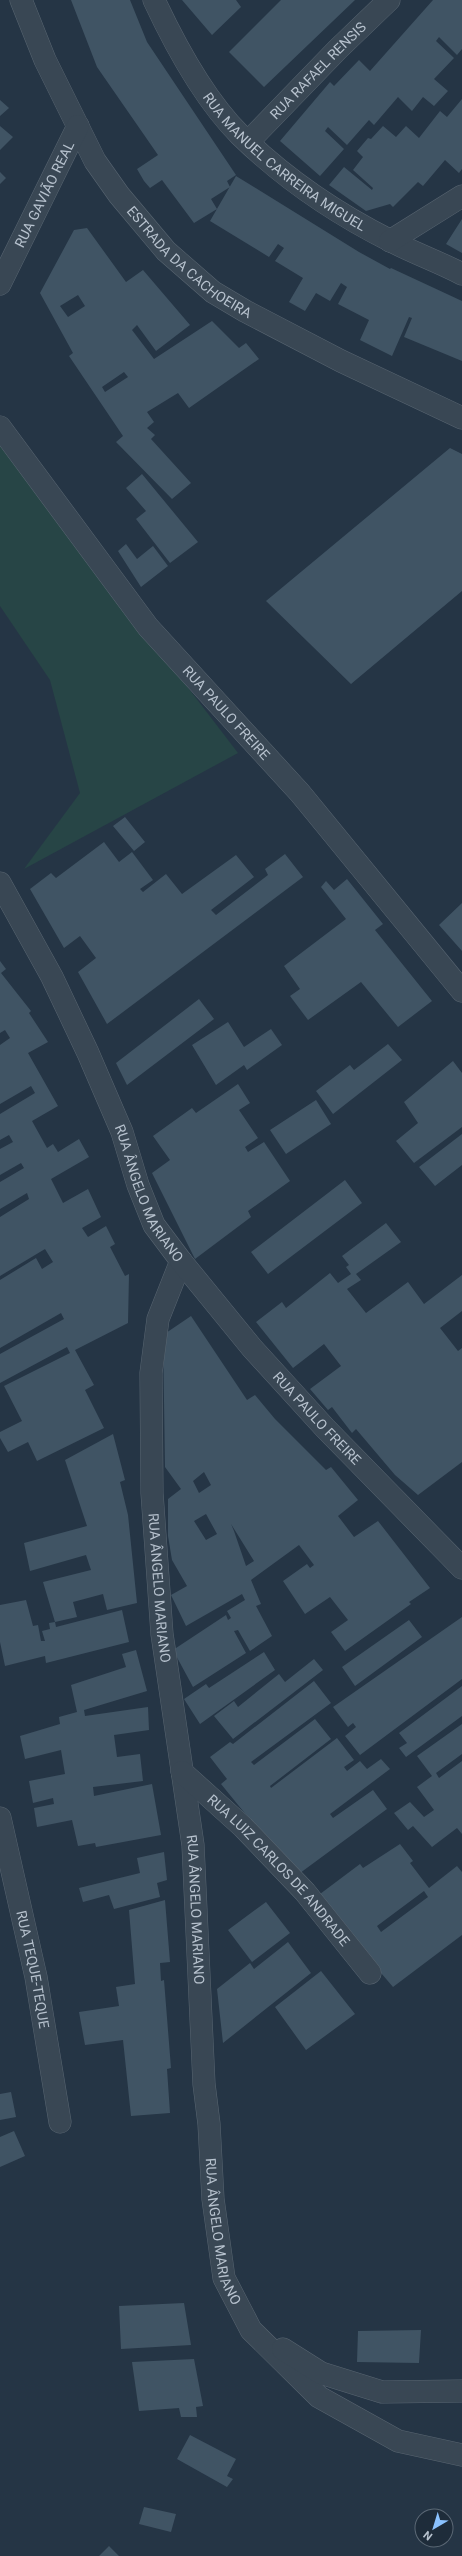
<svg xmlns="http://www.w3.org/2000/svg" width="462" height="2556" font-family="Roboto,sans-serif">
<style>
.green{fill:#274546}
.building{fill:#405464;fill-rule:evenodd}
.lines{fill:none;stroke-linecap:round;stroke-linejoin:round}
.street-casing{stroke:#586571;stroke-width:23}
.street{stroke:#394754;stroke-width:22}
.labels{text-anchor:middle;stroke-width:3;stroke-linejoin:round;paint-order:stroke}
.street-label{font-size:14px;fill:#b7c2ce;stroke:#1e2c3a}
</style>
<rect width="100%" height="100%" fill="#253545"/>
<path class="green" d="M 0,442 L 238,753 L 24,869 L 80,793 L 50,680 L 0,606 Z"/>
<path class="building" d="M 71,0 L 130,0 L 147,42 L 236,175 L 227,181 L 230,187 L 211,199 L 217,209 L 194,223 L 162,180 L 150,188 L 144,181 L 137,169 L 158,155 L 97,67 Z
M 182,0 L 236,0 L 241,7 L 212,35 Z
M 281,0 L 355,0 L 264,87 L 229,52 Z
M 433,0 L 462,0 L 462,49 L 457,55 L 439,37 L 436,41 L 454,58 L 434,79 L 448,91 L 434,106 L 423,97 L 412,111 L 398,97 L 374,125 L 369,120 L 347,145 L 328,127 L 325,131 L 344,149 L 320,176 L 280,141 L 330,82 L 334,86 L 359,60 L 370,71 Z
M 462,99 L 462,169 L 459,173 L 445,160 L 423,186 L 418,182 L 393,207 L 390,204 L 366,211 L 329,185 L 344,167 L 372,190 L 373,188 L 353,170 L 363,157 L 357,151 L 368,138 L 371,139 L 383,126 L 396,137 L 406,126 L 419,138 L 440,111 L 447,117 Z
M 0,100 L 9,108 L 0,116 Z
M 0,126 L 13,137 L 0,150 Z
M 0,172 L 6,178 L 0,184 Z
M 236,176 L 359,252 L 390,269 L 391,268 L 462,301 L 462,361 L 404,337 L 412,318 L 409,317 L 392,356 L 360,340 L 369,320 L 338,304 L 347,287 L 341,283 L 330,301 L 316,293 L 305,311 L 289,302 L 303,278 L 275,261 L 284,248 L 278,244 L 269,257 L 210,221 Z
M 462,219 L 462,253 L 446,244 Z
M 87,228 L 126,282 L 143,270 L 190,325 L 156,351 L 137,325 L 132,330 L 154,359 L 212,321 L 239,348 L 246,343 L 259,359 L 189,408 L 178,393 L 147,412 L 154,422 L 147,428 L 155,435 L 151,439 L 191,483 L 172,499 L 116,442 L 123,436 L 69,356 L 73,353 L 40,293 L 74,230 ZM 78,295 L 85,306 L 68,317 L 60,306 ZM 124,372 L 128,377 L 105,392 L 102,387 Z
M 450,448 L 462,454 L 462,591 L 351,684 L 266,601 Z
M 142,474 L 198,542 L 170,563 L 136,519 L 146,511 L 126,488 Z
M 126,544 L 137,559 L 153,546 L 168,566 L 141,587 L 118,551 Z
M 125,817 L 145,842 L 134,851 L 113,826 Z
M 104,842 L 119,862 L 132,852 L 153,880 L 140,889 L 143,892 L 166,874 L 182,894 L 236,855 L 254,877 L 211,910 L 216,915 L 268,875 L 265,869 L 285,854 L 303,877 L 107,1024 L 78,972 L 96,958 L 80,936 L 64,948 L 30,889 L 51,873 L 56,878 Z
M 347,879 L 383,924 L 375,930 L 432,1001 L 398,1027 L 361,982 L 308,1020 L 290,996 L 300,989 L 284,966 L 346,919 L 321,887 L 326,881 L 334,890 Z
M 462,903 L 462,951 L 439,925 Z
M 0,961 L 6,969 L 1,973 L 31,1011 L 29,1013 L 48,1042 L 28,1053 L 58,1106 L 32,1121 L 47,1148 L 53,1144 L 58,1152 L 79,1139 L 89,1157 L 51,1179 L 63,1203 L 88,1189 L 101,1217 L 82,1228 L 88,1237 L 106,1226 L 115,1244 L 110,1247 L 125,1276 L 129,1274 L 128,1323 L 75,1350 L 94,1385 L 85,1390 L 104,1428 L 37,1461 L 28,1442 L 8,1452 L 0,1438 L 0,1432 L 22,1421 L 4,1386 L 70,1353 L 67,1347 L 0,1383 L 0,1354 L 64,1319 L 61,1313 L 0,1348 L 0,1280 L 36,1258 L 42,1269 L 53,1262 L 45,1249 L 0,1276 L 0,1217 L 29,1199 L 27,1193 L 0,1209 L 0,1182 L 24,1168 L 21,1163 L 0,1175 L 0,1149 L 13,1142 L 9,1135 L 0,1140 L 0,1114 L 35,1093 L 31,1086 L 0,1104 L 0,1045 L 10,1038 L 5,1030 L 0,1033 Z
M 199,999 L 214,1019 L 127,1085 L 116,1063 Z
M 228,1022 L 244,1047 L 271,1029 L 282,1045 L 247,1070 L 244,1065 L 216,1085 L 192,1045 Z
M 388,1044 L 402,1060 L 333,1114 L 316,1091 L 350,1065 L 354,1070 Z
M 453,1061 L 462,1073 L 462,1127 L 414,1163 L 396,1141 L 418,1123 L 404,1102 Z
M 238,1084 L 250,1103 L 239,1110 L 258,1138 L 245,1147 L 248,1152 L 264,1142 L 290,1181 L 248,1211 L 251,1217 L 195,1259 L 152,1173 L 170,1160 L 153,1136 L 192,1108 L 196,1113 Z
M 316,1100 L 331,1124 L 286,1154 L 270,1130 Z
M 462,1134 L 462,1165 L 435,1186 L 419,1167 Z
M 345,1180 L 362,1203 L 268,1274 L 251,1252 Z
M 386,1223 L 401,1242 L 356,1274 L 361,1280 L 347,1289 L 366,1313 L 408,1282 L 424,1304 L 462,1275 L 462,1311 L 440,1328 L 458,1351 L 462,1348 L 462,1462 L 418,1495 L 395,1475 L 356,1429 L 352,1433 L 332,1407 L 328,1410 L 310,1389 L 341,1366 L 324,1344 L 293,1368 L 256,1322 L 282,1302 L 286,1308 L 330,1273 L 338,1283 L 351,1274 L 346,1267 L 349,1265 L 342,1256 Z
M 191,1316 L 247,1400 L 255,1395 L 275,1419 L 326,1470 L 331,1467 L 358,1500 L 338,1516 L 354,1537 L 378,1521 L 430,1588 L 409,1602 L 411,1604 L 345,1651 L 331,1632 L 348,1620 L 330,1597 L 305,1614 L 283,1581 L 307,1564 L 310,1568 L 314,1565 L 299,1545 L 251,1580 L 261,1604 L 256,1606 L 272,1636 L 250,1651 L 238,1630 L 234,1631 L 246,1653 L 193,1687 L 173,1650 L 226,1615 L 228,1620 L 231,1618 L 227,1611 L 245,1600 L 242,1594 L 186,1626 L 171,1595 L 187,1586 L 172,1560 L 168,1536 L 168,1499 L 181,1489 L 165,1467 L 163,1335 ZM 204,1472 L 211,1485 L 199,1493 L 193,1481 ZM 206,1514 L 217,1534 L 206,1540 L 194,1521 ZM 231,1524 L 254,1561 L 246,1566 L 234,1531 Z
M 113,1434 L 125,1480 L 120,1482 L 128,1515 L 137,1603 L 107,1610 L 103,1594 L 73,1602 L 77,1617 L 55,1622 L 43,1582 L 91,1570 L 86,1555 L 30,1571 L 24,1543 L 87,1526 L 65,1460 Z
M 26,1600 L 33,1626 L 38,1625 L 41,1641 L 45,1641 L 42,1631 L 50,1629 L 49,1623 L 55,1622 L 56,1627 L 122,1610 L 129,1642 L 46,1663 L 45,1656 L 5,1666 L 0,1642 L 0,1605 Z
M 462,1617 L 462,1679 L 360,1755 L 345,1736 L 356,1727 L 353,1723 L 348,1727 L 333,1707 Z
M 409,1620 L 422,1637 L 355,1686 L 342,1667 Z
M 136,1650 L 147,1691 L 84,1710 L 85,1716 L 148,1707 L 149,1730 L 114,1735 L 117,1757 L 140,1754 L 143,1781 L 93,1787 L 94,1796 L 152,1784 L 161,1835 L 96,1847 L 95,1843 L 78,1846 L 72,1820 L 37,1827 L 34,1808 L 54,1804 L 53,1798 L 33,1803 L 29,1781 L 65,1774 L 61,1750 L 25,1759 L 20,1736 L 60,1724 L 59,1717 L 77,1712 L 71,1685 L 126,1667 L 122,1654 Z
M 264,1652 L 275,1670 L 200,1724 L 184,1699 L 206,1684 L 209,1688 Z
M 314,1659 L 323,1670 L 233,1739 L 214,1716 L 234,1701 L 238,1707 L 279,1674 L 285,1682 Z
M 314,1681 L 331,1703 L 251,1762 L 254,1765 L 315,1719 L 331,1739 L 270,1786 L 271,1788 L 337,1738 L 354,1760 L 344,1767 L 347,1771 L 360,1761 L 367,1769 L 381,1759 L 390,1769 L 330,1814 L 333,1818 L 373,1790 L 387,1809 L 296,1876 L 221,1784 L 227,1779 L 210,1757 L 230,1742 L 233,1744 Z
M 462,1686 L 462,1716 L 406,1757 L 399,1748 L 407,1743 L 399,1733 Z
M 462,1724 L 462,1754 L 436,1773 L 439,1778 L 462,1761 L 462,1834 L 457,1828 L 432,1847 L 413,1826 L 408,1830 L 394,1813 L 410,1802 L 424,1817 L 434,1810 L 417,1787 L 432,1776 L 417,1756 Z
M 400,1844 L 413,1861 L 410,1863 L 429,1888 L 457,1866 L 462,1872 L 462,1935 L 393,1987 L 316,1897 L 360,1864 L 363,1868 ZM 424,1891 L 428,1897 L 381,1932 L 377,1926 Z
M 164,1852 L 167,1880 L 157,1883 L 160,1897 L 114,1909 L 109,1895 L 83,1902 L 79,1888 L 140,1873 L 137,1858 Z
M 165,1900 L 170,1962 L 160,1963 L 161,1981 L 164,1980 L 171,2068 L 167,2069 L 170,2113 L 131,2116 L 123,2040 L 85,2045 L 79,2012 L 119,2006 L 116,1987 L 135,1984 L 129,1910 Z
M 266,1902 L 290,1933 L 252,1962 L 228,1930 Z
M 288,1942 L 311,1973 L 223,2043 L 217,1989 L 250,1963 L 254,1969 Z
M 321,1971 L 355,2014 L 306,2050 L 275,2007 Z
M 11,2092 L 16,2117 L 0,2120 L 0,2094 Z
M 14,2131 L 25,2156 L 0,2167 L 0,2137 Z
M 184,2303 L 191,2345 L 121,2349 L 119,2306 Z
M 421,2330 L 419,2363 L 357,2362 L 358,2331 Z
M 194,2359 L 203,2406 L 196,2407 L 197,2417 L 181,2417 L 179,2408 L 139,2411 L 132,2362 Z
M 190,2435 L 236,2459 L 227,2476 L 233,2479 L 227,2487 L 177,2459 Z
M 144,2507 L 176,2514 L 171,2532 L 139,2524 Z
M 109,2546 L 119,2556 L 99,2556 Z"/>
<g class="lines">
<defs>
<g id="street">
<path id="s1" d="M 21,0 L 45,60 L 95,161 L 119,195 L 166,251 L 213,292 L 245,311 L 341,361 L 462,418"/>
<path id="s2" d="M 154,0 C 175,45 204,99 240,135 C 283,177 337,214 391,241 C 414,253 439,262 462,274"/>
<path id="s3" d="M 248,142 L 338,49 L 389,0"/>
<path d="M 390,241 L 462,196"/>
<path id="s4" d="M 0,284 L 78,126"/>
<path id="s5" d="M 0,427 L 148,627 L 300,793 L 462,991"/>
<path id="s6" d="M 0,883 L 52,977 L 88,1053 L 122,1132 L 138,1185 L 154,1225 L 181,1261 L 158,1319 L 151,1373 L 152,1493 L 162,1634 L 193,1845 L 204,2084 L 209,2124 L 213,2199 L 224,2278 L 251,2330 L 319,2397 L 398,2441 L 462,2455"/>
<path id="s7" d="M 181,1261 L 252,1348 L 325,1428 L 462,1568"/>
<path id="s8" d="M 182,1772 L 243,1827 L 305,1892 L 370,1973"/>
<path id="s9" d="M 0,1818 L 36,1977 L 60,2122"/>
<path d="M 283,2349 L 321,2373 L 382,2392 L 462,2391"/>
</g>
</defs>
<use href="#street" class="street-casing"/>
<use href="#street" class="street"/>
</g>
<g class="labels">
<g class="street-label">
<text dy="5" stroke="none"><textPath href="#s3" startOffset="100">RUA RAFAEL RENSIS</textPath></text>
<text dy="5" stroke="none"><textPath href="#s2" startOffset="212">RUA MANUEL CARREIRA MIGUEL</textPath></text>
<text dy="5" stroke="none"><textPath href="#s4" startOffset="100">RUA GAVIÃO REAL</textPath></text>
<text dy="5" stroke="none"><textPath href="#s1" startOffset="317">ESTRADA DA CACHOEIRA</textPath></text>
<text dy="5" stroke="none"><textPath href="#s5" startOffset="365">RUA PAULO FREIRE</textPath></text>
<text dy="5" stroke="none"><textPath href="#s6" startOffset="345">RUA ÂNGELO MARIANO</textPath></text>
<text dy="5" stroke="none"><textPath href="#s7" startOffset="208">RUA PAULO FREIRE</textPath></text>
<text dy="5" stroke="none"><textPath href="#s6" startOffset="753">RUA ÂNGELO MARIANO</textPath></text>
<text dy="5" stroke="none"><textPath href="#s8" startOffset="138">RUA LUIZ CARLOS DE ANDRADE</textPath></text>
<text dy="5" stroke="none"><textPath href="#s6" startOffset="1077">RUA ÂNGELO MARIANO</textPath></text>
<text dy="5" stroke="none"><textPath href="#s9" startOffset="155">RUA TEQUE-TEQUE</textPath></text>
<text dy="5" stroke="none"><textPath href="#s6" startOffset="1401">RUA ÂNGELO MARIANO</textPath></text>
</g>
</g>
<g transform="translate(434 2528) rotate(218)"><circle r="19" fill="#1e2c3a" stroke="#5b6875"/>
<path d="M0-3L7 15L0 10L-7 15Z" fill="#8ac2ff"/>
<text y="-6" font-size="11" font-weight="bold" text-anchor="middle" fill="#b7c2ce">N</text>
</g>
</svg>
